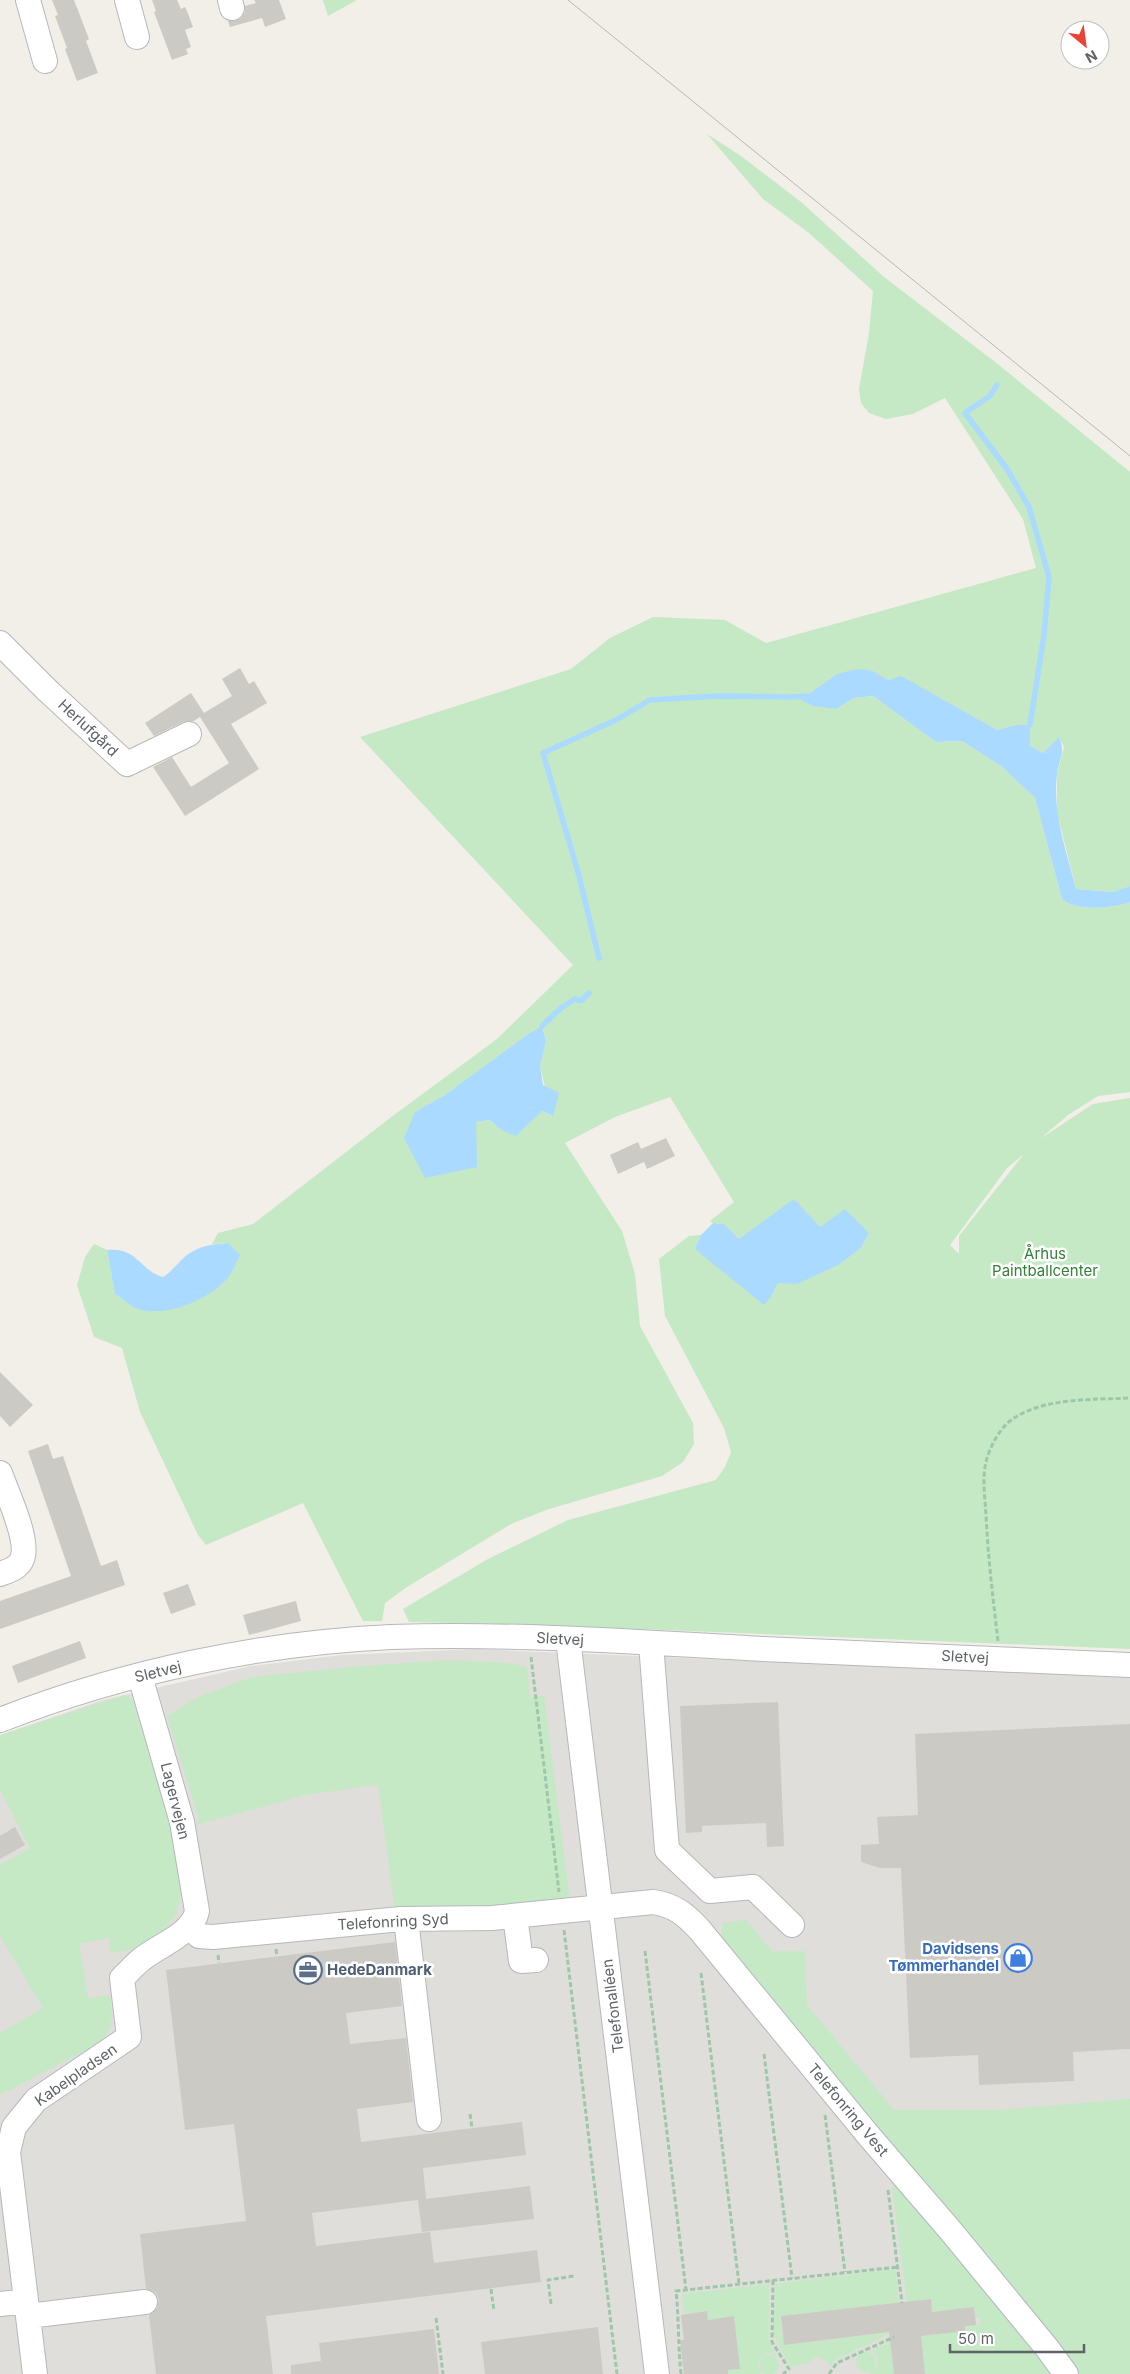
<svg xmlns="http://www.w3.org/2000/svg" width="1130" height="2374" font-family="Inter,sans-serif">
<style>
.industrial{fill:#e0deda}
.green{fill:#c5e8c5;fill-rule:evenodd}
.water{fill:#aadaff}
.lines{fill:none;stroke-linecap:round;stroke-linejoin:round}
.stream{stroke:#aadaff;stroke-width:5.5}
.building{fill:#cccac5}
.minor-casing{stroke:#b5b8bc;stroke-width:26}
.path{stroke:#9cc7a9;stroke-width:3;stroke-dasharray:5 2.5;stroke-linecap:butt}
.minor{stroke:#fff;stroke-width:24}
.tram{stroke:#b6b7b8;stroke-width:1}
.labels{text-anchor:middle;stroke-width:5;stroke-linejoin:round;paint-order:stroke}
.street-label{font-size:15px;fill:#5f6368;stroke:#fff}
.park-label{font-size:15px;fill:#348238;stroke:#fff}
.shop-label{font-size:15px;font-weight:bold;fill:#366cbe;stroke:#fff;text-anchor:end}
.service-label{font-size:15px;font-weight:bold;fill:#4e5e75;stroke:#fff;text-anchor:start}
</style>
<rect width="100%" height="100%" fill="#f1efe8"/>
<path class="industrial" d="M 474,1649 L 1130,1677 L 1130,2374 L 0,2374 L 0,1735 L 103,1700 L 251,1666 L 341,1655 Z"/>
<path class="green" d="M 323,0 L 357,0 L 328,16 Z
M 707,134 L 741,156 L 801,202 L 884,277 L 999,365 L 1130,472 L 1130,886 L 1113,892 L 1076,889 L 1057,812 L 1057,774 L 1064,747 L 1059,737 L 1043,753 L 1030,746 L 1016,725 L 997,730 L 901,677 L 888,680 L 873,671 L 837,674 L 810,693 L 790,694 L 836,709 L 854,698 L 873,696 L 936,742 L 962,741 L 1001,766 L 1035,798 L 1062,899 C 1077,912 1113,908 1130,902 L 1130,1092 L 1098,1096 L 1068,1115 L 1040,1139 L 1093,1104 L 1130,1098 L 1130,1649 L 542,1625 L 409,1622 L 403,1609 L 488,1559 L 568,1520 L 716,1480 L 725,1467 L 731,1452 L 724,1428 L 665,1316 L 659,1259 L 689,1236 L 701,1235 L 695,1249 L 771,1297 L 778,1283 L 840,1264 L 861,1248 L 869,1233 L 820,1227 L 739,1239 L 724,1224 L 713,1223 L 710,1221 L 734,1202 L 670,1097 L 615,1117 L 565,1143 L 622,1231 L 635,1274 L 640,1326 L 693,1423 L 694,1444 L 683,1462 L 662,1476 L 549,1509 L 513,1523 L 407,1587 L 385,1603 L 382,1621 L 363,1621 L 303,1503 L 206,1545 L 198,1535 L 140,1412 L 122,1348 L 94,1337 L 77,1285 L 85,1257 L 94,1244 L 107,1250 L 115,1294 L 137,1309 L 228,1243 L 212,1244 L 218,1233 L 253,1224 L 390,1118 L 497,1039 L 573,965 L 360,737 L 571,669 L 610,638 L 653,617 L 725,620 L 766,643 L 1036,568 L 1023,519 L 945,398 L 913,414 L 886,419 L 869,413 L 861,403 L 859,389 L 869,333 L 873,291 L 809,233 L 763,199 ZM 542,1026 L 546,1042 L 540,1066 L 552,1116 L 542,1111 L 501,1130 L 490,1120 L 476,1122 L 415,1112 L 445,1095 L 528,1034 ZM 1024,1154 L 959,1236 L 959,1254 L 950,1245 L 1007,1168 Z
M 450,1660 L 508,1663 L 527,1667 L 530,1698 L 544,1696 L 570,1901 L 508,1909 L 395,1912 L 378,1785 L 305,1795 L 196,1825 L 199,1819 L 167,1716 L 198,1697 L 252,1677 L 361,1666 Z
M 125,1695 L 132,1699 L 171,1824 L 182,1888 L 176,1916 L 163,1930 L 131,1950 L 111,1953 L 109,1938 L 79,1944 L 88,1998 L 110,1995 C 113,2023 115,2032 90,2048 L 0,2095 L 0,2033 L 43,2008 L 0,1936 L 0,1865 L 30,1848 L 0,1790 L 0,1735 Z
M 746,1920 L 772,1951 L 805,1951 L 807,2005 L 894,2110 L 999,2110 L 1130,2099 L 1130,2374 L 1075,2374 L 1053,2342 L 722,1942 L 722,1923 Z
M 899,2181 L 1058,2374 L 925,2374 L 921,2336 L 965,2331 L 965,2326 L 981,2324 L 980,2318 L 975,2318 L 974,2307 L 932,2312 L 930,2299 L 907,2302 L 892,2187 Z
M 895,2269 L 899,2303 L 780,2316 L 784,2345 L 893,2332 L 835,2360 L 830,2367 L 826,2360 L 816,2357 L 806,2364 L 790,2367 L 773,2334 L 775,2284 Z
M 769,2284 L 769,2341 L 777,2357 L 769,2353 L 761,2357 L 757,2366 L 761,2374 L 728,2374 L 728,2370 L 740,2369 L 734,2317 L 708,2320 L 707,2311 L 684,2314 L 682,2294 Z
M 890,2342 L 894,2374 L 869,2374 L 877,2367 L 878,2357 L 872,2350 Z
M856 2362a10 10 0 1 1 20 0a10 10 0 1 1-20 0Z
M759 2365a10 10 0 1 1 20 0a10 10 0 1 1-20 0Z"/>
<path class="water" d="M 857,669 L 873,671 L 888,680 L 901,676 L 997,730 L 1016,725 L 1030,725 L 1030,746 L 1043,753 L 1059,737 C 1066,753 1059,758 1057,774 C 1052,812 1067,853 1076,889 L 1113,892 L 1130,886 L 1130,902 C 1113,908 1076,912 1062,899 L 1035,798 L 1001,766 L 962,741 L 936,742 L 873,696 L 854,698 L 836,709 L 813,706 L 789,694 L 810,693 L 837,674 Z
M 542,1026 L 546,1042 L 540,1066 L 543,1085 L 559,1093 L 553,1116 L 542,1111 L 516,1136 L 501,1130 L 490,1120 L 476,1122 L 477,1167 L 425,1178 L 404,1138 L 415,1112 L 445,1095 L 528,1034 Z
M 794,1199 L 820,1227 L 845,1209 L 869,1233 L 861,1248 L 840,1264 L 797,1284 L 778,1283 L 771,1297 L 764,1305 L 695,1249 L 701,1235 L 713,1223 L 724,1224 L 739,1239 Z
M 228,1243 L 240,1255 C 236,1261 234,1270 229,1276 C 212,1299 166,1318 138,1309 C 130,1306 122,1298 115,1294 L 107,1250 C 138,1247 140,1271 163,1277 C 173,1271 178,1262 187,1255 C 199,1246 213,1244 228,1243 Z"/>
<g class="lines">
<path class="stream" d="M 997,385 L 990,396 L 965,413 L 1007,469 L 1029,507 L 1049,577 L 1044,635 L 1030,725
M 599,958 L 578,872 L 543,753 L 616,720 L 650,700 L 717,696 L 796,697
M 542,1026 L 561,1008 L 575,999 L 581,1001 L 589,993"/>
</g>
<path class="building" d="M 52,0 L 74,0 L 89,39 L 86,41 L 98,73 L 77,81 L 65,49 L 67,48 L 55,16 L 58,15 Z
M 152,0 L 177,0 L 181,9 L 185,7 L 187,11 L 193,27 L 185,30 L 191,47 L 186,49 L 188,54 L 172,60 L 154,12 L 156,11 Z
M 254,0 L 279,0 L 286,19 L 265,27 L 262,18 L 230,27 L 228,21 L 241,18 L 245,12 L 245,6 L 256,3 Z
M 240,668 L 249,684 L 254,681 L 267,703 L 231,724 L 259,769 L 185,816 L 153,767 L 172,757 L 191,787 L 229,763 L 200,717 L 194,721 L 183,722 L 154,736 L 145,723 L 191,693 L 204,713 L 232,696 L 222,679 Z
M 666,1138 L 675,1156 L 647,1169 L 644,1162 L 618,1174 L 610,1155 L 638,1142 L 641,1149 Z
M 0,1372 L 33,1405 L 10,1427 L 0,1416 Z
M 48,1444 L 53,1459 L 63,1456 L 101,1566 L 117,1560 L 125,1585 L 0,1629 L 0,1601 L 71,1576 L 28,1451 Z
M 188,1584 L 196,1605 L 171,1614 L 163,1593 Z
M 296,1601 L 301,1621 L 249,1635 L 243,1615 Z
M 80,1641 L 86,1658 L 18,1683 L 12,1666 Z
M 778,1702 L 784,1846 L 767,1847 L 766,1823 L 702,1826 L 702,1832 L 686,1833 L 680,1706 Z
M 1130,1724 L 1130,2049 L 1073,2052 L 1074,2081 L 979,2085 L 978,2055 L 910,2058 L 901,1868 L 880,1868 L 861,1862 L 861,1845 L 879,1844 L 877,1817 L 918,1815 L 915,1734 Z
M 15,1827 L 25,1845 L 0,1859 L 0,1836 Z
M 395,1942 L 402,2006 L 346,2013 L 350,2044 L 406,2038 L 413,2102 L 357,2109 L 361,2142 L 522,2122 L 526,2155 L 423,2168 L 426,2199 L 530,2186 L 534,2219 L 422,2232 L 418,2200 L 361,2207 L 312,2213 L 316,2246 L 430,2232 L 434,2263 L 537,2250 L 541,2282 L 266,2316 L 273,2374 L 156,2374 L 149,2315 L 157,2308 L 159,2300 L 156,2293 L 146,2289 L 140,2234 L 246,2221 L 234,2124 L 185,2130 L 166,1970 Z
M 931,2299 L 932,2312 L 974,2307 L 976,2325 L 965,2326 L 965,2331 L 921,2336 L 925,2374 L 894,2374 L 889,2332 L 784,2345 L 781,2316 Z
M 707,2311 L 708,2320 L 734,2316 L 740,2369 L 728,2370 L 728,2374 L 684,2374 L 680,2340 L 684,2340 L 681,2315 Z
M 598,2327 L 603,2374 L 485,2374 L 481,2342 Z
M 434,2329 L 439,2374 L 291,2374 L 291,2365 L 321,2361 L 319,2343 Z"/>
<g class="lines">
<defs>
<path id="minor" d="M 28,0 L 45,61
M 127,0 L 137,37
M 230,0 L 232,8
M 0,643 L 48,691 L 127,764 L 189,734
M 0,1473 C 7,1493 30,1541 22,1559 C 19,1568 8,1571 0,1574
M 568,1639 L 657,2374
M 651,1643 L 667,1850 L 710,1891 L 753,1887 L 792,1925
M 0,1720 C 123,1672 259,1643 391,1637 C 515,1633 640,1642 763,1649 C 885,1655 1008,1659 1130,1665
M 515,1916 L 521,1961 L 536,1960
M 406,1919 L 429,2119
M 190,1927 L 199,1936 L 213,1937 L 401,1919 L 492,1918 L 653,1902 C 674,1905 685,1914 699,1929 L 869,2136 L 950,2230 L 1047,2348 L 1066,2374
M 0,2304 L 26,2301
M 28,2316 L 145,2302
M 35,2374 L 8,2152 L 14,2127 L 36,2100 L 129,2037 L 122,1978 C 129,1972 135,1964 142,1959 C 159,1945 193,1934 197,1911 L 182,1822 L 140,1676"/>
</defs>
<use href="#minor" class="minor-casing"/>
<path class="path" d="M 998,1641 C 993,1599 988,1557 986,1515 C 985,1498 982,1479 986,1462 C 990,1446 1000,1427 1014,1418 C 1047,1397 1093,1400 1130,1398
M 531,1657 L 559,1892
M 564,1930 L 617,2374
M 276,1949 L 277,1956
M 645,1951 L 686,2290
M 218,1955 L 219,1963
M 701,1973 L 739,2284
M 764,2054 L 792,2278
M 470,2114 L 472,2128
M 825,2115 L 845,2272
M 888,2190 L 902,2303
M 773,2280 L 772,2342 L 789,2369 L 783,2374
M 491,2289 L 494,2311
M 551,2304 L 548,2280 L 574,2276
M 436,2318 L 443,2374
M 681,2374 C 678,2346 679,2319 676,2291 L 898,2267
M 829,2374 L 837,2363 L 894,2337"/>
<use href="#minor" class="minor"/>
<path class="tram" d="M 568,0 L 1130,456"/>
</g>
<defs>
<symbol id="shop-ring" viewBox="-11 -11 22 22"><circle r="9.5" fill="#fff" stroke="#3f7fe0" stroke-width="1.5"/><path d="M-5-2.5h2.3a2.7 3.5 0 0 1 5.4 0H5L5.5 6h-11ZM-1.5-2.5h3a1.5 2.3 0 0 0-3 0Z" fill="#3f7fe0"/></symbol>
<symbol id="office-ring" viewBox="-11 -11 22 22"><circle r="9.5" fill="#fff" stroke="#5c6f8a" stroke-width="1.5"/><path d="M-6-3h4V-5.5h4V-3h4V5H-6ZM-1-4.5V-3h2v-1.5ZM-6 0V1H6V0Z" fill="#5c6f8a"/></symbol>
</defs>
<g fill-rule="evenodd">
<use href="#shop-ring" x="1002" y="1942" width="32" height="32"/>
<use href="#office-ring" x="292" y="1954" width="32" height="32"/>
</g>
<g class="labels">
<g class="street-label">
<text transform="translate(88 728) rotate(43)" y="5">Herlufgård</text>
<text transform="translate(560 1639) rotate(3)" y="5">Sletvej</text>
<text transform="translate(965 1657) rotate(3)" y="5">Sletvej</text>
<text transform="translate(158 1672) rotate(-14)" y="5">Sletvej</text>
<text transform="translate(175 1801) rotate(76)" y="5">Lagervejen</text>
<text transform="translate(393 1922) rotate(-3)" y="5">Telefonring Syd</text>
<text transform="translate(613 2006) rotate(-97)" y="5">Telefonalléen</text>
<text transform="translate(76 2075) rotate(-35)" y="5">Kabelpladsen</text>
<text transform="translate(848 2110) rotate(50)" y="5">Telefonring Vest</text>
</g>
<g class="park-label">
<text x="1045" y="1259">Århus<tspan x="1045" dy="17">Paintballcenter</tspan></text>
</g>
<g class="shop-label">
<text x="999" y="1954">Davidsens<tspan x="999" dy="17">Tømmerhandel</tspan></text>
</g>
<g class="service-label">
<text x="327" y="1975">HedeDanmark</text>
</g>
</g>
<g transform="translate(1085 45) rotate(151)"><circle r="24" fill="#ffffff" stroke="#bfc1c3"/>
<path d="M0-4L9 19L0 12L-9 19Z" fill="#ea4335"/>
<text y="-8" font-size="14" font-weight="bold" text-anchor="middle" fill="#5f6368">N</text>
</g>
<path d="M950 2344v8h134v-8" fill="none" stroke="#5f6368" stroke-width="2.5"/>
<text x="958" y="2344" font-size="15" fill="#5f6368" stroke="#ffffff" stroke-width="4" paint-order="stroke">50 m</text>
</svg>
